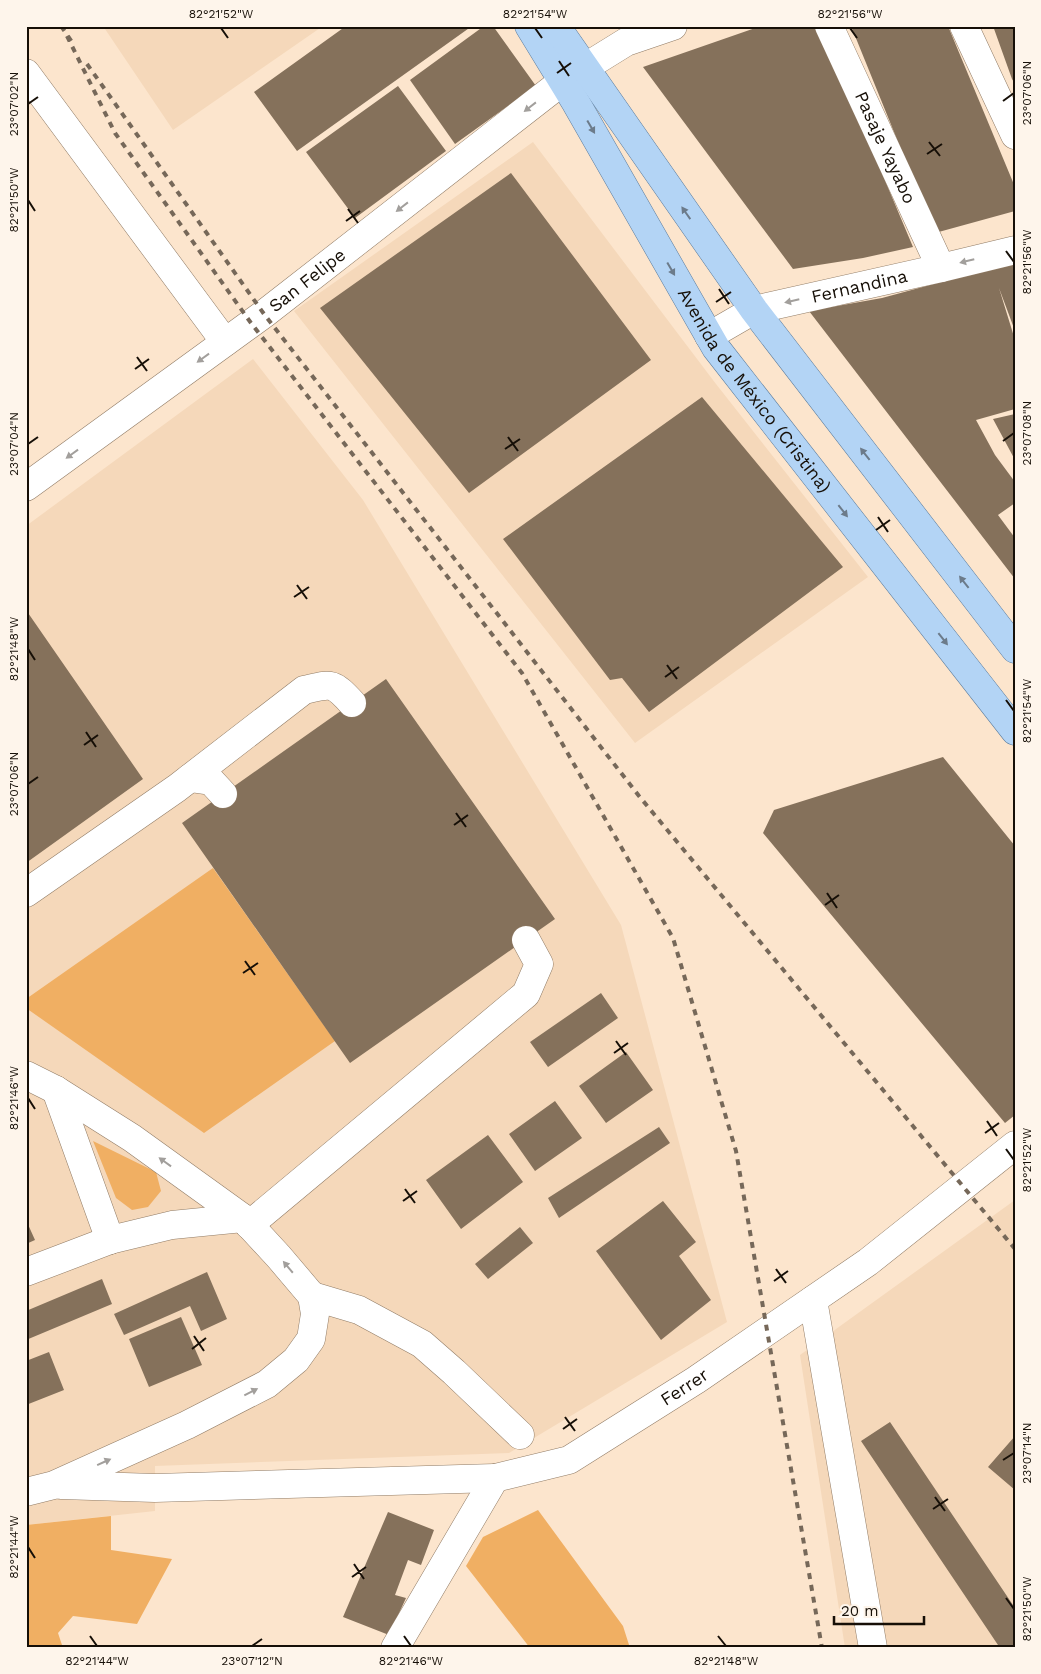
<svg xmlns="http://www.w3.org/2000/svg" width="1041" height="1674" font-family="'Work Sans',sans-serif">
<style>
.built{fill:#f5d8ba}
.green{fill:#f0af63}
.building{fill:#85715b}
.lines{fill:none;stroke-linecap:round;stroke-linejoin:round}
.minor-casing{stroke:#917c66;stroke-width:29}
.major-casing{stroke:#5b7c9d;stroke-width:29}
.minor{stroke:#fff;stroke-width:28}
.major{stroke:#b3d4f5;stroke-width:28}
.rail{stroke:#766859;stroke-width:4;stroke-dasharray:6 6;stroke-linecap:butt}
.oneway{fill:#a29f9c}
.oneway2{fill:#6c7b8a}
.ticks{fill:none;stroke:#160f07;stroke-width:2}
.labels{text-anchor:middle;stroke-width:4.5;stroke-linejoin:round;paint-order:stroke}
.street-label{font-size:18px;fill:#160f07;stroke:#fef5eb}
.neatline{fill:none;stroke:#160f07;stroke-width:2}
.ticks-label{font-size:12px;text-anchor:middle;fill:#160f07}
</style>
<rect width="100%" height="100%" fill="#fce5cd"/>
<path class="built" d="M 103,26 L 323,26 L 173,130 Z
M 533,142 L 716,384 L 868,577 L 635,743 L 294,311 Z
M 253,359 L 363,500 L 621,925 L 727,1322 L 509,1453 L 155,1466 L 155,1511 L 26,1525 L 26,526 Z
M 1015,1200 L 1015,1648 L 845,1648 L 800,1355 Z"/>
<path class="green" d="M 213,868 L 335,1041 L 204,1133 L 26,1008 L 26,999 Z
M 93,1141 L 156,1172 L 161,1191 L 148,1207 L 132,1210 L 116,1198 Z
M 538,1510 L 623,1626 L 630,1648 L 530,1648 L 466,1566 L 483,1537 Z
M 111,1516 L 111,1550 L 172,1559 L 137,1624 L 73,1616 L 58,1633 L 63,1648 L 26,1648 L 26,1525 Z"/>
<path class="building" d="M 346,26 L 472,26 L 297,151 L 254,92 Z
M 484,26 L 493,26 L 536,86 L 455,144 L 410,80 Z
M 761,26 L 820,26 L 913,247 L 863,258 L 793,269 L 643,67 Z
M 851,26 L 948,26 L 1015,187 L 1015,211 L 935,233 Z
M 993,26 L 1015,26 L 1015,84 L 1012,79 Z
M 398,86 L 446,151 L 355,218 L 306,152 Z
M 511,173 L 651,360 L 469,493 L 320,308 Z
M 1015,264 L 1015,331 L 999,288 L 1015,340 L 1015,409 L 976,420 L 995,455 L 1015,482 L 1015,503 L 998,515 L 1015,538 L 1015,579 L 809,311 L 882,298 L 993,268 Z
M 702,397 L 843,567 L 649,712 L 622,678 L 610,680 L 503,539 Z
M 1015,414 L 1015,460 L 993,419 Z
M 26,610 L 143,779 L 26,863 Z
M 386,679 L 555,919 L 350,1063 L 182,823 Z
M 943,757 L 1015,846 L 1015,1115 L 1005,1123 L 763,833 L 774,810 Z
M 601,993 L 618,1018 L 548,1067 L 530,1042 Z
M 626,1052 L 653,1090 L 606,1123 L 579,1086 Z
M 555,1101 L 582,1138 L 535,1171 L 509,1134 Z
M 659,1127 L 670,1143 L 559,1218 L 548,1198 Z
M 488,1135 L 523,1182 L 461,1229 L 426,1180 Z
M 663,1201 L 696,1242 L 679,1256 L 711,1300 L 661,1340 L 596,1251 Z
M 26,1220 L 35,1240 L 26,1244 Z
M 520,1227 L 533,1243 L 488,1279 L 475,1264 Z
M 207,1272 L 227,1319 L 201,1331 L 190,1306 L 124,1335 L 114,1314 Z
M 102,1279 L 112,1304 L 26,1340 L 26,1311 Z
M 181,1317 L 202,1365 L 149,1387 L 129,1339 Z
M 49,1352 L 64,1390 L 26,1405 L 26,1361 Z
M 890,1422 L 1015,1608 L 1015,1648 L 1000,1648 L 861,1441 Z
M 1015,1436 L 1015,1490 L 988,1467 Z
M 388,1512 L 434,1530 L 421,1565 L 408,1560 L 395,1595 L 406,1598 L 389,1635 L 343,1617 Z"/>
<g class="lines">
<defs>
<g id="minor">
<path id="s1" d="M 829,26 L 941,268"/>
<path d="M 964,26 L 1015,135"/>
<path d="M 26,73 L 225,342"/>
<path id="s2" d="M 709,336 L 754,310 L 941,268 L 1015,250"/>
<path id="s3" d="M 26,487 L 264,314 L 563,81 L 626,42 L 673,26"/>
<path d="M 190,778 L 211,781 L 223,794"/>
<path d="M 26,893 L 177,788 L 304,690 C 331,684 332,681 352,703"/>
<path d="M 26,1075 L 56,1090 L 132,1138 L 243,1218 L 279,1257 L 312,1296 L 315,1314 L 311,1339 L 296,1360 L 267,1384 L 187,1425 L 54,1485 L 26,1492"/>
<path d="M 56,1090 L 110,1240"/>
<path d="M 249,1225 L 526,994 L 539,964 L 526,940"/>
<path d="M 26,1272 L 110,1240 L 172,1225 L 243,1218"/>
<path d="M 312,1296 L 359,1310 L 422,1344 L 454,1372 L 520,1435"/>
<path d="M 813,1300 L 873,1648"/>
<path d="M 61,1485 L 155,1488 L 495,1478"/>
<path id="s4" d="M 395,1648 L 495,1478 L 569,1460 L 696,1380 L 868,1262 L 1015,1145"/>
</g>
<g id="major">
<path id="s5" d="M 529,26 L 576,103 L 716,348 L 1015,731"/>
<path d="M 556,26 L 754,310 L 1015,649"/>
</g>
</defs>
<use href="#minor" class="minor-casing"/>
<use href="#major" class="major-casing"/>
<use href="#minor" class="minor"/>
<use href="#major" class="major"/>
<path class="rail" d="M 61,26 L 72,42
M 67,36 L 115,133 L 251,323 L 522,673 L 673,938 L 736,1151 L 822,1648
M 87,64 L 264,314 L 639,796 L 1015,1249"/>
</g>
<defs><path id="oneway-solid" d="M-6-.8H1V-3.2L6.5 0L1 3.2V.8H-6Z" transform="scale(1.25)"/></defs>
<g class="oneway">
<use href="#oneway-solid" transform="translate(530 107) rotate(142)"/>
<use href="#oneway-solid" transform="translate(402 207) rotate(142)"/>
<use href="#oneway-solid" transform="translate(967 261) rotate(166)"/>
<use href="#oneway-solid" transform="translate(792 301) rotate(167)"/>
<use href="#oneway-solid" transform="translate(203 358) rotate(144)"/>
<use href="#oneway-solid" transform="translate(72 454) rotate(144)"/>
<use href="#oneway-solid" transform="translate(165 1162) rotate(-144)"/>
<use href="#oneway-solid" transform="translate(288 1267) rotate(-130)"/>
<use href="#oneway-solid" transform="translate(251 1392) rotate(-27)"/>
<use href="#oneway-solid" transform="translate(104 1462) rotate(-24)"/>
</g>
<g class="oneway2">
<use href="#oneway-solid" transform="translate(591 127) rotate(60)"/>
<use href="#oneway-solid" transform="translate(686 213) rotate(-125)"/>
<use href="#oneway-solid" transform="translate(671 269) rotate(60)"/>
<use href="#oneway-solid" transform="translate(865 454) rotate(-128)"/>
<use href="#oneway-solid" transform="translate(843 511) rotate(52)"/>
<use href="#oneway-solid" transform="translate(964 582) rotate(-128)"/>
<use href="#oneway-solid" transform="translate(943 639) rotate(52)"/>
</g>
<path class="ticks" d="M 221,28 L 228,38M 535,28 L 542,38M 850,28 L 857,38M 559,61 L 569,76M 557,73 L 571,63M 1003,101 L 1014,93M 28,104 L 38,97M 929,142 L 940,156M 927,154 L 942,144M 28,200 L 35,211M 348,209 L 358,223M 346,221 L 360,211M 1006,251 L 1014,262M 719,289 L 729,304M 716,302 L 731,292M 137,357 L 147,371M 135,369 L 149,359M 508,437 L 518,451M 1003,441 L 1014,433M 28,444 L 38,437M 505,449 L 520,439M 878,517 L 888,532M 876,530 L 890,520M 297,585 L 307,599M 294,597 L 309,587M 28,649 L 35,660M 667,665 L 677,679M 665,677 L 679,667M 1006,700 L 1014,711M 86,732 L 96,747M 84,745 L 98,735M 28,784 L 38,777M 456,813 L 466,827M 454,825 L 468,815M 827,893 L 837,908M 825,905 L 839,895M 245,961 L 255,975M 243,973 L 258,963M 616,1041 L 626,1055M 614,1053 L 628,1043M 28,1098 L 35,1109M 987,1121 L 997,1136M 985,1133 L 999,1123M 1006,1149 L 1014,1160M 405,1189 L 415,1203M 403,1201 L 417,1191M 776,1269 L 786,1283M 774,1281 L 788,1271M 194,1336 L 204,1351M 192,1349 L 206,1338M 565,1417 L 575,1431M 563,1429 L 577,1419M 1003,1460 L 1014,1453M 935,1497 L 945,1511M 933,1509 L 948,1499M 28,1547 L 35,1558M 354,1564 L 364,1579M 352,1577 L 366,1567M 1006,1598 L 1014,1609M 90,1636 L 97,1646M 404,1636 L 411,1646M 718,1636 L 726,1646M 252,1646 L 262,1639"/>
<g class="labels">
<g class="street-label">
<text dy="6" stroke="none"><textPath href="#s1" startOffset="134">Pasaje Yayabo</textPath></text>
<text dy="6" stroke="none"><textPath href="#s3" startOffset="349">San Felipe</textPath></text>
<text dy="6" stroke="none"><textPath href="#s2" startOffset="160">Fernandina</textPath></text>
<text dy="6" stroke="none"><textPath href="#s5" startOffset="429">Avenida de México (Cristina)</textPath></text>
<text dy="6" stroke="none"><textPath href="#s4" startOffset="410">Ferrer</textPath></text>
</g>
</g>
<rect width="1041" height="1674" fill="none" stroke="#fef5eb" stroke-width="55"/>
<path d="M834 1616v8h90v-8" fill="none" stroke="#160f07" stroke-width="2.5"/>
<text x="841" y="1616" font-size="15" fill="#160f07" stroke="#fef5eb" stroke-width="4" paint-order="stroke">20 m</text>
<rect x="28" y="28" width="986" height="1618" class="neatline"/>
<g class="ticks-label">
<text x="221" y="18">82°21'52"W</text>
<text x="535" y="18">82°21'54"W</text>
<text x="850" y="18">82°21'56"W</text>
<text transform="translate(1027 93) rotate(-90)" y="4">23°07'06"N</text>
<text transform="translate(14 104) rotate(-90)" y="4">23°07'02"N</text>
<text transform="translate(14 200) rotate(-90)" y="4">82°21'50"W</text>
<text transform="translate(1027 262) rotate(-90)" y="4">82°21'56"W</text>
<text transform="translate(1027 433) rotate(-90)" y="4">23°07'08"N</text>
<text transform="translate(14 444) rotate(-90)" y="4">23°07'04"N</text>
<text transform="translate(14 649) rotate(-90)" y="4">82°21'48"W</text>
<text transform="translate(1027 711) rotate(-90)" y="4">82°21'54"W</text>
<text transform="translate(14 784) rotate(-90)" y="4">23°07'06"N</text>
<text transform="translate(14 1098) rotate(-90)" y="4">82°21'46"W</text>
<text transform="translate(1027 1160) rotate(-90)" y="4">82°21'52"W</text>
<text transform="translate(1027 1453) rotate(-90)" y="4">23°07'14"N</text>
<text transform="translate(14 1547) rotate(-90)" y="4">82°21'44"W</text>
<text transform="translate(1027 1609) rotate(-90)" y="4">82°21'50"W</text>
<text x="97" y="1665">82°21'44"W</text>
<text x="252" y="1665">23°07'12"N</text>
<text x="411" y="1665">82°21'46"W</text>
<text x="726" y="1665">82°21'48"W</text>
</g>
</svg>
